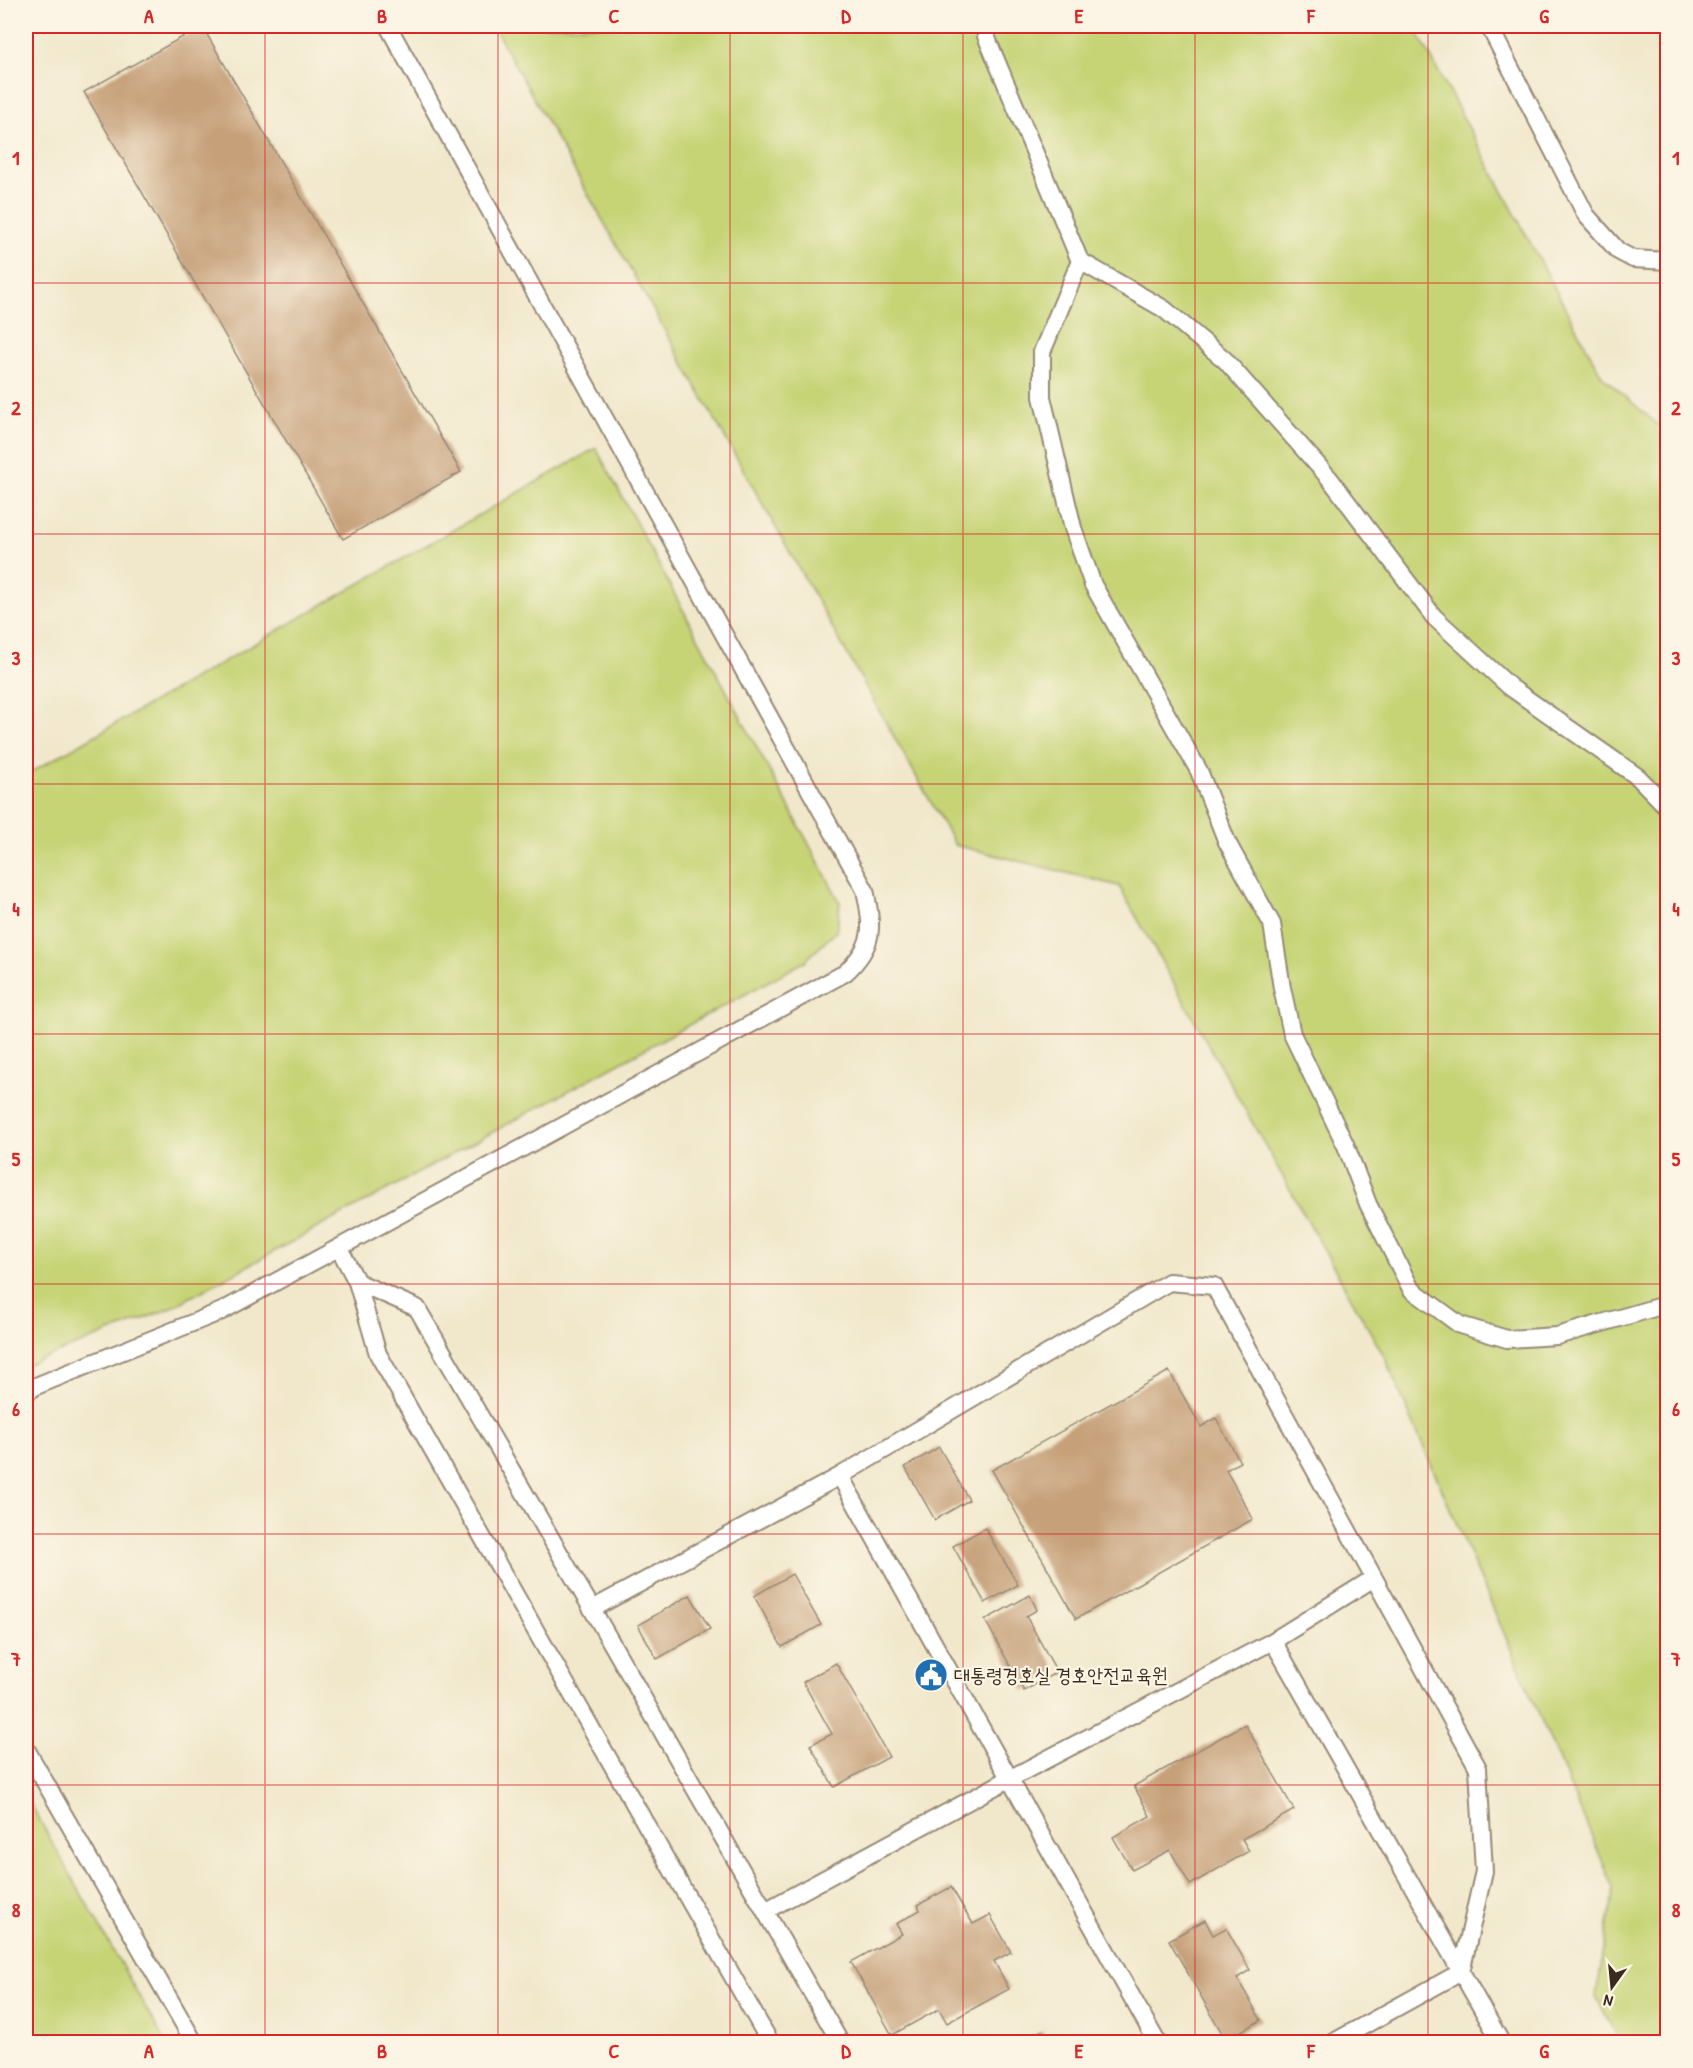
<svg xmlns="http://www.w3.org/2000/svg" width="1693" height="2068" font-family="'Patrick Hand','Poor Story',sans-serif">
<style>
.green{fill:#c6d476;stroke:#807f4a;stroke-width:1.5}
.building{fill:#c6a079}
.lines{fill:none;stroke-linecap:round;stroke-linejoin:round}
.service-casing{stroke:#968975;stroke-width:20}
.service{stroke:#fff;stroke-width:16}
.grid{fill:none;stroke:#d62828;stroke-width:1.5;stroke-opacity:0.55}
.labels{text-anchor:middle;stroke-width:4.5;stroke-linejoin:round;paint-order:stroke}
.poi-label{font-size:20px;fill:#3b2a1e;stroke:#fcf5e5;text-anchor:start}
.neatline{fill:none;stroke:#d62828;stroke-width:2}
.grid-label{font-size:20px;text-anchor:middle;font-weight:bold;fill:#d62828}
</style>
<rect width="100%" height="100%" fill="#fcf5e5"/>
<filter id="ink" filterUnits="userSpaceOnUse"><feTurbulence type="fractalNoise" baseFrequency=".0167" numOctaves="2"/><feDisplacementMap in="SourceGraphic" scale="12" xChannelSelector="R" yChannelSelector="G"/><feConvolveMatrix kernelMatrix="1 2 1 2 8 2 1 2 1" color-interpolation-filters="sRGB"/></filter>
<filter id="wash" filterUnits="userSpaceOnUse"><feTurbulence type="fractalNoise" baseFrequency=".008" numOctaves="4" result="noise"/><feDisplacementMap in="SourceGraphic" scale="24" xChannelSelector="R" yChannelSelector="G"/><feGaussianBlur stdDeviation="1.35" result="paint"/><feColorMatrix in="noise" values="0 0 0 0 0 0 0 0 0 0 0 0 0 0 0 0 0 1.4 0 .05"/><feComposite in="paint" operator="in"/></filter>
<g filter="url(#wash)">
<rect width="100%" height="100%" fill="#f1e8cc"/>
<path class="green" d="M 493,26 L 1414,26 L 1602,376 L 1667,433 L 1667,2042 L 1620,2042 L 1596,1997 L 1614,1888 L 1385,1358 L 1119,886 L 955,845 Z
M 596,448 L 840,902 L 837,931 L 804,962 L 169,1309 L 26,1365 L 26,775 Z
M 26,1796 L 165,2042 L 26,2042 Z"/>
<g id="blocks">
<path class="building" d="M 202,26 L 461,472 L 343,539 L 84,92 Z
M 1169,1371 L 1201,1427 L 1216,1418 L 1240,1462 L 1226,1470 L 1253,1519 L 1076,1619 L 992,1470 Z
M 939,1447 L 969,1500 L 935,1520 L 905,1467 Z
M 985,1528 L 1018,1585 L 985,1603 L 953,1546 Z
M 792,1574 L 821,1625 L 782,1647 L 754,1596 Z
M 690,1595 L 710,1629 L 657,1659 L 638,1625 Z
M 1030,1595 L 1037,1610 L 1026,1616 L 1057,1672 L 1024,1691 L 985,1620 Z
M 836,1663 L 889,1757 L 834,1787 L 810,1745 L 832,1734 L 803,1682 Z
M 1245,1724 L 1294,1810 L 1242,1839 L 1249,1851 L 1190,1885 L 1170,1850 L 1132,1870 L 1113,1837 L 1150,1816 L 1134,1786 Z
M 951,1887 L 973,1924 L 990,1915 L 1011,1952 L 994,1961 L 1009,1989 L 947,2023 L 939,2009 L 892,2035 L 851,1962 L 902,1934 L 896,1924 L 920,1910 L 918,1905 Z
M 1205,1920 L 1213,1935 L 1226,1928 L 1250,1970 L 1237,1978 L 1261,2020 L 1226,2040 L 1169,1940 Z
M 1042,2031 L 1049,2042 L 1021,2042 Z"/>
</g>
</g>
<g filter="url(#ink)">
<use href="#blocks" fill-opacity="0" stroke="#968975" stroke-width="1.5"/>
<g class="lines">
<defs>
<path id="service" d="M 987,26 L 986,36 L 1080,261 L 1164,309 L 1225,360 L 1330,479 L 1434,617 L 1510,687 L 1638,777 L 1668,808
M 1489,26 L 1586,215 L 1618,251 L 1633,259 L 1668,261
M 1080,261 L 1042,352 L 1042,397 L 1073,528 L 1093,585 L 1199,771 L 1227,842 L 1272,924 L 1282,988 L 1292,1034 L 1346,1146 L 1368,1204 L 1411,1289 L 1460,1325 L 1507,1339 L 1557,1336 L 1668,1304
M 339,1248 L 357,1282 L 378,1354 L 770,2042
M 357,1282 L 417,1308 L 592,1609 L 840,2042
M 26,1393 L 36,1386 L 222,1311 L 845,973 C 875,945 873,928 865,890 L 388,26
M 840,1476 L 1157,2042
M 592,1609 L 840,1476 L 1169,1282 L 1214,1286 L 1478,1768 L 1484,1871 L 1461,1972 L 1334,2042
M 1273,1641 L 1501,2042
M 26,1749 L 194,2042
M 765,1911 L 1009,1779 L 1273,1641 L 1374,1578"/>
</defs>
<use href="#service" class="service-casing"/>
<use href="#service" class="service"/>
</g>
</g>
<path class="grid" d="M 265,26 L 265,2042M 498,26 L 498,2042M 730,26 L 730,2042M 963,26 L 963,2042M 1195,26 L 1195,2042M 1428,26 L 1428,2042M 26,283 L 1668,283M 26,534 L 1668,534M 26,784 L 1668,784M 26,1034 L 1668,1034M 26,1284 L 1668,1284M 26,1534 L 1668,1534M 26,1785 L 1668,1785"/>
<defs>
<symbol id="civic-disc" viewBox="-11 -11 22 22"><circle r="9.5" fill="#1f6fb2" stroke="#fcf5e5"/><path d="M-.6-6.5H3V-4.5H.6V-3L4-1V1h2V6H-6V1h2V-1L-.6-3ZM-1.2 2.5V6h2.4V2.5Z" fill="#fff"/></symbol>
</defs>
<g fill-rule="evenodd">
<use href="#civic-disc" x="912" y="1656" width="38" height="38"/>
</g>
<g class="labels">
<g class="poi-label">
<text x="954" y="1682">대통령경호실 경호안전교육원</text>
</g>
</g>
<rect width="1693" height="2068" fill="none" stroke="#fcf5e5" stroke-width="66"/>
<g transform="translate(1612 1987) rotate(195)" stroke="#fcf5e5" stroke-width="4.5" paint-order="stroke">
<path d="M0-4.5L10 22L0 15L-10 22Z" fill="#3b2a1e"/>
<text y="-9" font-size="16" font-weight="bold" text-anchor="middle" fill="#3b2a1e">N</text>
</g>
<rect x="33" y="33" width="1627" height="2002" class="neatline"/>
<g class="grid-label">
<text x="149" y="23">A</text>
<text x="382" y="23">B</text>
<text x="614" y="23">C</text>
<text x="846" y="23">D</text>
<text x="1079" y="23">E</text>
<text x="1311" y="23">F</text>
<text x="1544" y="23">G</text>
<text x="16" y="165">1</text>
<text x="1676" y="165">1</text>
<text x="16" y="415">2</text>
<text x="1676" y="415">2</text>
<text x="16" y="665">3</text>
<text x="1676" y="665">3</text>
<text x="16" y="916">4</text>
<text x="1676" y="916">4</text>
<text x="16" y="1166">5</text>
<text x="1676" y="1166">5</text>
<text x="16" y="1416">6</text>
<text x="1676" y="1416">6</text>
<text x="16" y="1666">7</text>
<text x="1676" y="1666">7</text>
<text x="16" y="1917">8</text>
<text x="1676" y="1917">8</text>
<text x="149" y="2058">A</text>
<text x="382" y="2058">B</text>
<text x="614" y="2058">C</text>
<text x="846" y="2058">D</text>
<text x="1079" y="2058">E</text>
<text x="1311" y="2058">F</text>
<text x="1544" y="2058">G</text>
</g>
</svg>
